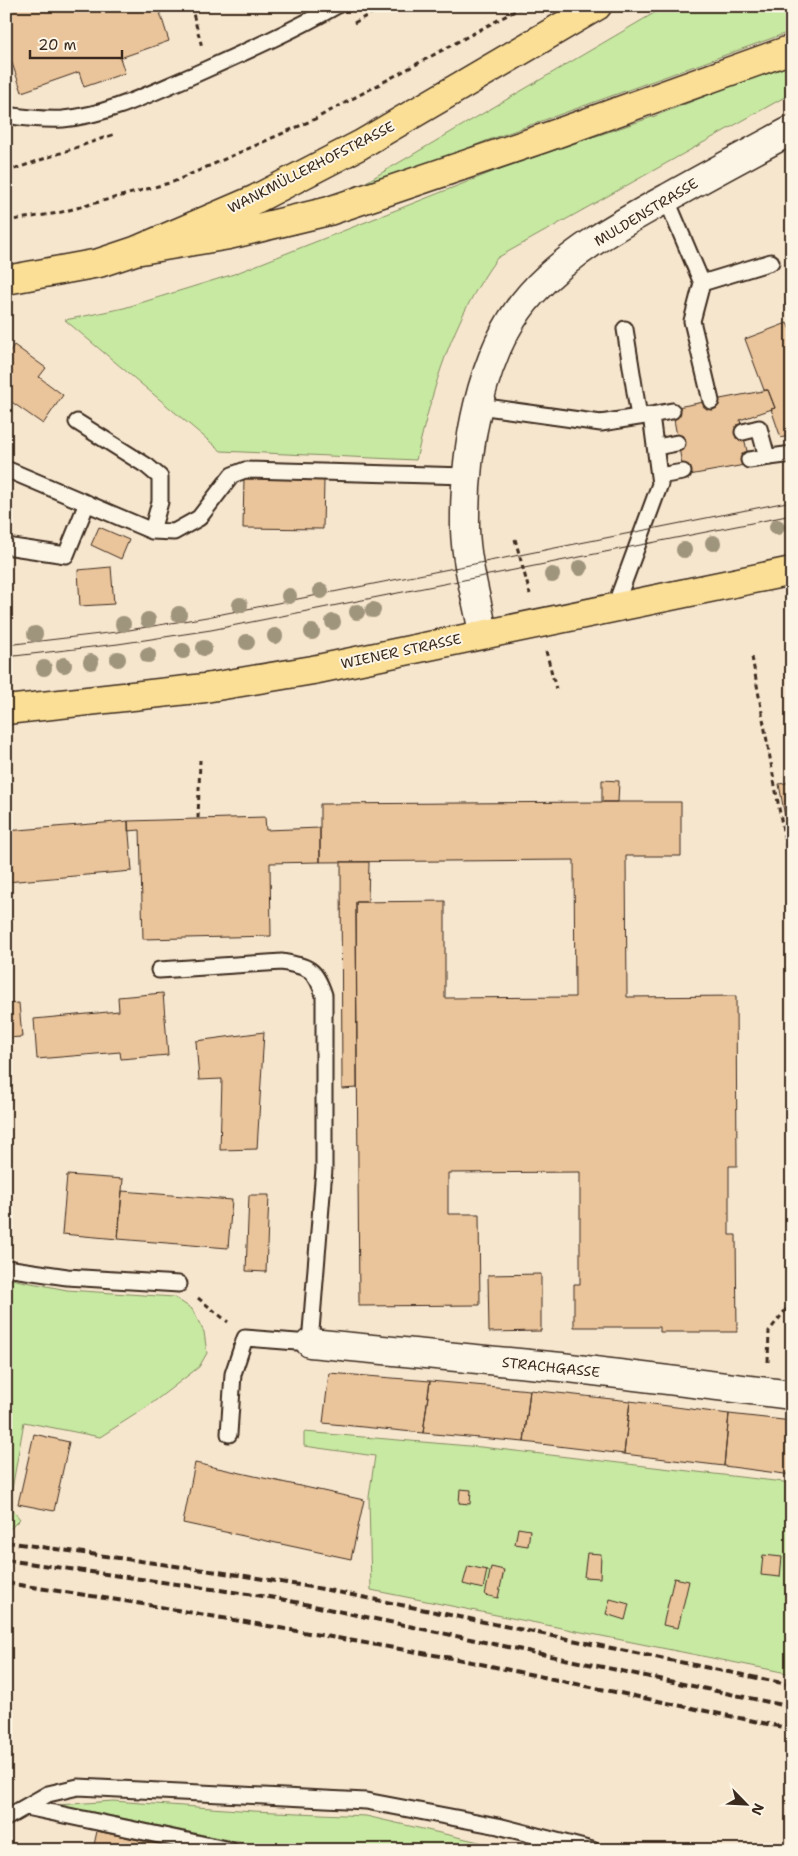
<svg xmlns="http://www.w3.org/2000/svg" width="798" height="1856" font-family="'Shantell Sans',sans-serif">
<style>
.green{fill:#c8e9a2;stroke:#828a60}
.building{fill:#eac49a;stroke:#3b2a1e}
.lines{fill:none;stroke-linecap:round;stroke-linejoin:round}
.service-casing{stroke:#3b2a1e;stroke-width:19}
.minor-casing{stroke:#3b2a1e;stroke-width:31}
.secondary-casing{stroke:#3b2a1e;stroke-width:31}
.primary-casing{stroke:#3b2a1e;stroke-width:31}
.path{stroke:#3b2a1e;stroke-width:3;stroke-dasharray:5 4;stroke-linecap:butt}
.service{stroke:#fcf5e5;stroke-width:15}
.minor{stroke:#fcf5e5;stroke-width:28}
.secondary{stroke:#fcf5e5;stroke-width:28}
.primary{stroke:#fbdf96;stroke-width:28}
.tram{stroke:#3b2a1e;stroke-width:1}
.rail{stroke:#3b2a1e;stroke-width:4;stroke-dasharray:8 4;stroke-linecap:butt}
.tree{fill:#9f947c}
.labels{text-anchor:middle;stroke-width:4;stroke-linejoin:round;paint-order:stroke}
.street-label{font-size:14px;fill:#3b2a1e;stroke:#fcf5e5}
</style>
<rect width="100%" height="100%" fill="#f7e6ce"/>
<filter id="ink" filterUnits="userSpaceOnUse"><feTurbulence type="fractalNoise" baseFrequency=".02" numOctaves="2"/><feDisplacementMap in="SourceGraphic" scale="10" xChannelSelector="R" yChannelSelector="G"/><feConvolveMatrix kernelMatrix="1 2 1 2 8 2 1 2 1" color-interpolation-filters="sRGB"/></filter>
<g filter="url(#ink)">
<path class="green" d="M 666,6 L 792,6 L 792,31 L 486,141 L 337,199 Z
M 792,65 L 792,93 L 497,258 C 451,322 434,384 416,460 L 221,451 L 65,320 L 124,308 L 234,274 L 505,167 L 655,116 L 769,71 Z
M 6,1278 L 67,1290 L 174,1297 L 192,1309 L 204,1332 L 207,1353 L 199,1367 L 147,1407 L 100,1437 L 24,1422 L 9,1506 L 20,1519 L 11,1528 L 6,1529 Z
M 304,1432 L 481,1447 L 792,1483 L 792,1674 L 371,1590 L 369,1497 L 375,1456 L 304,1446 Z
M 113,1801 L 253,1811 L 366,1816 L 514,1850 L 277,1850 L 58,1805 Z"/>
<path class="building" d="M 6,6 L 158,6 L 169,41 L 120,58 L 125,73 L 84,87 L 79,72 L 22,92 L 6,46 Z
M 787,323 L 792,334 L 792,434 L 781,438 L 771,409 L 775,408 L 768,390 L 764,390 L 745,339 Z
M 14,345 L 46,368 L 39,377 L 63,395 L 43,424 L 6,398 L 6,357 Z
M 768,390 L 775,408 L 740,420 L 750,464 L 684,476 L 672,408 Z
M 244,477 L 324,479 L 323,529 L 243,528 Z
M 99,527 L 129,540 L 121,559 L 91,545 Z
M 111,567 L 114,604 L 80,606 L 78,570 Z
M 602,780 L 619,781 L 618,802 L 602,802 Z
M 792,782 L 792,855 L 779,784 Z
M 602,802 L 681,802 L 681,856 L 626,856 L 627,997 L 736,996 L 737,1166 L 729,1166 L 729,1235 L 736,1235 L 737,1332 L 660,1332 L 660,1327 L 574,1327 L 574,1284 L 580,1284 L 580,1172 L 448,1173 L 448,1214 L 479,1214 L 480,1305 L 359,1306 L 356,902 L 445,901 L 445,998 L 575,997 L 574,860 L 320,862 L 320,804 Z
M 265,817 L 266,830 L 320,828 L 320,862 L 270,863 L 271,936 L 143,939 L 140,830 L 128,831 L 128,821 Z
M 128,821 L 132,871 L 6,882 L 6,831 Z
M 341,862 L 369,862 L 368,902 L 356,902 L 357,1088 L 342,1089 Z
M 163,993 L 168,1055 L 121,1059 L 120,1052 L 37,1059 L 34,1019 L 119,1011 L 118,997 Z
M 19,1003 L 22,1037 L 6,1038 L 6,1004 Z
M 264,1032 L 257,1149 L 220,1150 L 222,1079 L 199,1080 L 196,1041 Z
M 67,1175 L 123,1179 L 118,1239 L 62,1234 Z
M 122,1191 L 232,1200 L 228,1248 L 118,1239 Z
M 249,1195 L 269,1195 L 266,1272 L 246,1271 Z
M 541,1274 L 541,1331 L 489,1332 L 488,1275 Z
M 329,1373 L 430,1381 L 423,1433 L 323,1423 Z
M 430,1381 L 530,1390 L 524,1442 L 423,1433 Z
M 530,1390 L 630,1401 L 624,1454 L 524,1442 Z
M 630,1401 L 729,1414 L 724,1466 L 624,1454 Z
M 729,1414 L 792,1421 L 792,1475 L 724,1466 Z
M 34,1434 L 69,1442 L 54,1511 L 18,1504 Z
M 195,1463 L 364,1500 L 351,1559 L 183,1523 Z
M 460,1489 L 471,1490 L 470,1504 L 459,1503 Z
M 518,1528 L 530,1530 L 528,1546 L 515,1544 Z
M 587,1553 L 601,1554 L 600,1578 L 584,1577 Z
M 763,1555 L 782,1557 L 780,1577 L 761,1575 Z
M 468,1566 L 487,1570 L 483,1589 L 463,1584 Z
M 491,1567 L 504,1570 L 498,1598 L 485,1595 Z
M 674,1578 L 689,1581 L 678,1628 L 663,1625 Z
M 610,1599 L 629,1604 L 625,1620 L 606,1614 Z
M 97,1831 L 185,1850 L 93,1850 Z"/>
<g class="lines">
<defs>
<path id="service" d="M 6,115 C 25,118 44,120 63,119 C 107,115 149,94 189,77 C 238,55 289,33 336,6
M 666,198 L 702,283 L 692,321 L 711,401
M 702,283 L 771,262
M 625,329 L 639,417
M 479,406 L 601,423 L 651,415
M 77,422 L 147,466 L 160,477 L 160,502 L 152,531
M 743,432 L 759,428 L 767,457
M 657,447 L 677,443
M 749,460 L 792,454
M 6,469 L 152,531 L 174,532 L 199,518 L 232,475 L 245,470 L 467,476
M 659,476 L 683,472
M 6,546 L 66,555 L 87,503
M 615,606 L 660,484 L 651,415 L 672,411
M 159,970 L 282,962 C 309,967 315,968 324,995 L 324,1169 L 310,1343 L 245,1338 L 233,1374 L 229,1434
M 6,1268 L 67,1277 L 179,1284
M 26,1807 L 230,1850
M 6,1818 L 48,1794 L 78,1787 L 366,1801 L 498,1826 L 592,1850"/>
<path id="minor" d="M 310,1343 L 561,1367 L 792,1395"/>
<path id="secondary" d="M 483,633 C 477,599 466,564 465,529 C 464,453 479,352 531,294 C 569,252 620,224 669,197 C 710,174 751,152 792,130"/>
<path id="primary" d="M 135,251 L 229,235 L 329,211 L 544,138 L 792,49
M 6,280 L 99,263 L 135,251 L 256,199 L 360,145 L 597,6
M 6,710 L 205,688 L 313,670 L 792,571"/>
</defs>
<use href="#service" class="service-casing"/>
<use href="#minor" class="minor-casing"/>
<use href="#secondary" class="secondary-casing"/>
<use href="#primary" class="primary-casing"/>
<path class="path" d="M 191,6 L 202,47
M 354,23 L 384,6
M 6,172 L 115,134
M 6,221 L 58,213 L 173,182 L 315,119 L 524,6
M 515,539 L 530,594
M 546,651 L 556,689
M 752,657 L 792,881
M 198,818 L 200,760
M 198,1298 L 228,1322
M 768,1362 L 769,1331 L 791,1303"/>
<use href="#service" class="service"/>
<use href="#minor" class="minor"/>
<use href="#secondary" class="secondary"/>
<use href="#primary" class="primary"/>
<path class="tram" d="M 6,645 L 117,632 L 207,617 L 792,501
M 6,657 L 118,644 L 211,630 L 792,515"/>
<path class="rail" d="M 6,1542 L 239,1575 L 323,1589 L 792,1685
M 6,1560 L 276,1598 L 792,1707
M 6,1583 L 131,1602 L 457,1659 L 792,1729"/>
</g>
<g class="tree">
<circle cx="777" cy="527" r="8"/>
<circle cx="713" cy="543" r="8"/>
<circle cx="684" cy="550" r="8"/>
<circle cx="580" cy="568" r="8"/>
<circle cx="552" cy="575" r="8"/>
<circle cx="321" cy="591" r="8"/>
<circle cx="289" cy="596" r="8"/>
<circle cx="240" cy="605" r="8"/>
<circle cx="373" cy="610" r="8"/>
<circle cx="357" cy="612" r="8"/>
<circle cx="179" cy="614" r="8"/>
<circle cx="148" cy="620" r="8"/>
<circle cx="333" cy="622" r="8"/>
<circle cx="123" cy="624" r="8"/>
<circle cx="312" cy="632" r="8"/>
<circle cx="35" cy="634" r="8"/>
<circle cx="275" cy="636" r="8"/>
<circle cx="247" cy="642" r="8"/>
<circle cx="204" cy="648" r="8"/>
<circle cx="183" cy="651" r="8"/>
<circle cx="148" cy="655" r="8"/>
<circle cx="118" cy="659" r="8"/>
<circle cx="91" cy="662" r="8"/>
<circle cx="64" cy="665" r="8"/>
<circle cx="44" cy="668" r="8"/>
</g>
</g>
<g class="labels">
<g class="street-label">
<text transform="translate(311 167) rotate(-27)" y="5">WANKMÜLLERHOFSTRASSE</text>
<text transform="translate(646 212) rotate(-31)" y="5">MULDENSTRASSE</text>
<text transform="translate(401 651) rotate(-12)" y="5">WIENER STRASSE</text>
<text transform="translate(551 1367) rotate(6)" y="5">STRACHGASSE</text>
</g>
</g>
<rect width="798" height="1856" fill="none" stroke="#fcf5e5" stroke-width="25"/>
<rect x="12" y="12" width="773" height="1831" fill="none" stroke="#3b2a1e" stroke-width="2" filter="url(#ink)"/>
<g transform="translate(746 1804) rotate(114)" stroke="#fcf5e5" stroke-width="4" paint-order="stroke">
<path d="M0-4L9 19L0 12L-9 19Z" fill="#3b2a1e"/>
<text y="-8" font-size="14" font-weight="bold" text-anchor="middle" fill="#3b2a1e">N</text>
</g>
<path d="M30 50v8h92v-8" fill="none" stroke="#3b2a1e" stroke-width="2.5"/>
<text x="38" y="50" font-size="15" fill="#3b2a1e" stroke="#fcf5e5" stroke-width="4" paint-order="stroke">20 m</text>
</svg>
